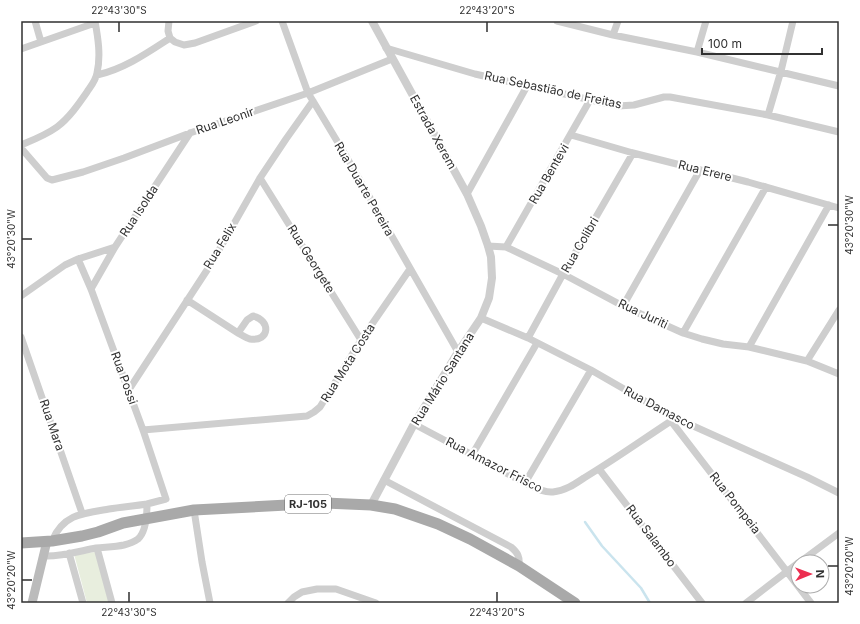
<svg xmlns="http://www.w3.org/2000/svg" width="860" height="624" font-family="Inter,sans-serif">
<style>
.green{fill:#e8eede}
.lines{fill:none;stroke-linecap:round;stroke-linejoin:round}
.stream{stroke:#cae4ee;stroke-width:2.5}
.minor{stroke:#cecece;stroke-width:7}
.tertiary{stroke:#cecece;stroke-width:8}
.secondary{stroke:#bbb;stroke-width:9}
.primary{stroke:#a9a9a9;stroke-width:11}
.ticks{fill:none;stroke:#313131;stroke-width:1.5}
.labels{text-anchor:middle;stroke-width:4;stroke-linejoin:round;paint-order:stroke}
.shield{fill:#fff;stroke:#6f6f6f;stroke-width:1}
.shield-label{font-size:11px;font-weight:bold;fill:#313131}
.street-label{font-size:12px;fill:#313131;stroke:#fff}
.neatline{fill:none;stroke:#313131;stroke-width:1.5}
.ticks-label{font-size:10px;text-anchor:middle;fill:#313131}
</style>
<rect width="100%" height="100%" fill="#fff"/>
<path class="green" d="M 96,552 L 109,603 L 87,603 L 74,554 Z"/>
<g class="lines">
<path class="stream" d="M 585,522 L 602,546 L 641,588 L 650,603"/>
<path class="minor" d="M 35,21 L 41,42
M 169,21 L 168,31 L 170,38
M 282,21 L 308,93 L 313,101 L 346,156 L 458,352
M 557,21 L 613,35 L 697,52 L 839,86
M 613,35 L 618,21
M 386,48 L 475,74 L 618,106 L 634,105 L 664,97 L 670,97 L 768,115 L 839,132
M 21,49 L 95,23
M 697,52 L 706,21
M 97,75 C 124,69 147,53 170,38 L 175,42 L 184,45 L 195,43 L 256,21
M 768,115 L 781,71 L 793,21
M 571,135 L 633,153 L 748,182 L 839,208
M 21,145 C 33,140 46,135 57,127 C 69,118 78,105 87,92 C 91,86 96,80 97,73 C 101,56 98,38 95,21
M 21,148 L 47,178 L 52,180 L 83,172 L 124,158 L 190,133 L 308,93 L 392,59
M 260,178 L 361,340
M 467,194 L 527,86
M 488,246 L 506,247 L 563,274 L 623,306 L 683,333 L 702,339 L 723,344 L 749,347 L 807,361 L 839,374
M 506,247 L 590,100
M 78,259 L 91,289 L 143,430 L 166,499 L 147,504
M 91,289 L 115,247 L 190,133
M 21,296 L 65,265 L 78,259 L 115,247
M 187,300 L 238,333 C 242,335 246,338 250,339 C 270,342 271,320 253,316 L 247,320 L 238,333
M 623,306 L 700,170
M 481,318 L 528,338 L 591,370 L 671,416 L 807,477 L 839,493
M 683,333 L 766,187
M 21,337 L 82,513
M 528,338 L 563,274 L 633,153
M 749,347 L 829,205
M 807,361 L 839,310
M 128,391 L 211,264 L 260,178 L 286,139 L 313,101
M 671,421 L 798,586
M 414,424 L 525,483 C 534,487 543,493 553,492 C 565,491 575,484 584,478 C 614,460 642,440 671,421 L 671,416
M 143,430 L 307,416 L 314,412 L 320,407 L 361,340 L 410,269
M 472,455 L 537,343
M 599,469 L 702,603
M 384,480 L 511,547 C 518,553 520,557 519,566
M 525,483 L 591,370
M 194,510 L 202,562 L 210,603
M 97,548 L 112,603
M 69,553 L 83,603
M 44,556 C 60,557 80,551 96,548 C 105,547 115,547 124,545 C 128,544 134,542 138,539 C 146,532 147,514 147,504 C 134,506 122,507 109,509 C 84,513 63,514 52,541
M 800,562 L 839,533
M 798,586 L 811,603
M 288,603 L 294,597 L 302,592 L 317,589 L 336,589 L 376,603
M 746,603 L 798,563"/>
<path class="tertiary" d="M 371,505 L 414,424 L 458,352 L 481,318 L 489,298 L 492,278 L 491,257 L 488,246 L 481,226 L 467,194 L 372,21"/>
<path class="secondary" d="M 32,603 L 47,541"/>
<path class="primary" d="M 21,543 L 52,541 L 82,536 L 98,532 L 123,523 L 194,510 L 325,503 L 371,505 L 395,509 L 438,524 L 470,539 L 519,566 L 575,603"/>
</g>
<path class="ticks" d="M 119,22 L 119,32M 487,22 L 487,32M 828,225 L 838,225M 22,239 L 32,239M 828,566 L 838,566M 22,580 L 32,580M 129,592 L 129,602M 497,592 L 497,602"/>
<g class="labels">
<rect class="shield" x="285" y="495" width="46" height="18" rx="3"/>
<g class="shield-label">
<text x="308" y="508">RJ-105</text>
</g>
<g class="street-label">
<text transform="translate(553 90) rotate(12)" y="4">Rua Sebastião de Freitas</text>
<text transform="translate(225 121) rotate(-19)" y="4">Rua Leonir</text>
<text transform="translate(433 132) rotate(61)" y="4">Estrada Xerem</text>
<text transform="translate(705 171) rotate(14)" y="4">Rua Erere</text>
<text transform="translate(549 174) rotate(-60)" y="4">Rua Bentevi</text>
<text transform="translate(364 189) rotate(60)" y="4">Rua Duarte Pereira</text>
<text transform="translate(139 211) rotate(-57)" y="4">Rua Isolda</text>
<text transform="translate(580 245) rotate(-60)" y="4">Rua Colibri</text>
<text transform="translate(220 246) rotate(-59)" y="4">Rua Felix</text>
<text transform="translate(311 259) rotate(58)" y="4">Rua Georgete</text>
<text transform="translate(643 314) rotate(25)" y="4">Rua Juriti</text>
<text transform="translate(348 363) rotate(-58)" y="4">Rua Mota Costa</text>
<text transform="translate(124 378) rotate(70)" y="4">Rua Possi</text>
<text transform="translate(443 379) rotate(-58)" y="4">Rua Mário Santana</text>
<text transform="translate(659 408) rotate(28)" y="4">Rua Damasco</text>
<text transform="translate(52 425) rotate(71)" y="4">Rua Mara</text>
<text transform="translate(494 465) rotate(27)" y="4">Rua Amazor Frisco</text>
<text transform="translate(735 503) rotate(52)" y="4">Rua Pompeia</text>
<text transform="translate(651 536) rotate(53)" y="4">Rua Salambo</text>
</g>
</g>
<rect width="860" height="624" fill="none" stroke="#ffffff" stroke-width="44"/>
<g transform="translate(810 574) rotate(89)"><circle r="19" fill="#ffffff" stroke="#adadad"/>
<path d="M0-3L7 15L0 10L-7 15Z" fill="#ec2e50"/>
<text y="-6" font-size="11" font-weight="bold" text-anchor="middle" fill="#313131">N</text>
</g>
<path d="M702 48v6h120v-6" fill="none" stroke="#313131" stroke-width="2"/>
<text x="708" y="48" font-size="12" fill="#313131" stroke="#ffffff" stroke-width="3" paint-order="stroke">100 m</text>
<rect x="22" y="22" width="816" height="580" class="neatline"/>
<g class="ticks-label">
<text x="119" y="14">22°43'30"S</text>
<text x="487" y="14">22°43'20"S</text>
<text transform="translate(849 225) rotate(-90)" y="4">43°20'30"W</text>
<text transform="translate(11 239) rotate(-90)" y="4">43°20'30"W</text>
<text transform="translate(849 566) rotate(-90)" y="4">43°20'20"W</text>
<text transform="translate(11 580) rotate(-90)" y="4">43°20'20"W</text>
<text x="129" y="616">22°43'30"S</text>
<text x="497" y="616">22°43'20"S</text>
</g>
</svg>
